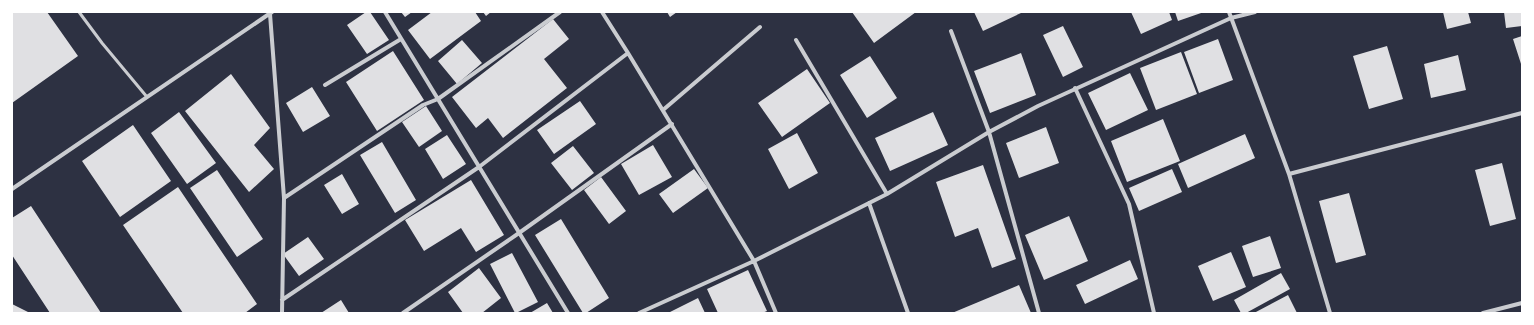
<svg xmlns="http://www.w3.org/2000/svg" width="1534" height="325" font-family="'Libre Baskerville',serif">
<style>
.building{fill:#e0e0e3}
.lines{fill:none;stroke-linecap:round;stroke-linejoin:round}
.service{stroke:#caccd0;stroke-width:3}
.minor{stroke:#caccd0;stroke-width:4}
</style>
<rect width="100%" height="100%" fill="#2d3142"/>
<path class="building" d="M 12,12 L 47,12 L 78,56 L 12,103 Z
M 366,12 L 370,12 L 389,40 L 367,54 L 347,25 Z
M 401,12 L 412,12 L 405,17 Z
M 432,12 L 475,12 L 481,21 L 430,59 L 408,30 Z
M 483,12 L 491,12 L 486,16 Z
M 667,12 L 677,12 L 670,17 Z
M 852,12 L 916,12 L 874,43 Z
M 974,12 L 1021,12 L 1021,13 L 983,31 Z
M 1131,12 L 1169,12 L 1172,20 L 1141,34 Z
M 1175,12 L 1204,12 L 1178,21 Z
M 1443,12 L 1468,12 L 1471,23 L 1447,29 Z
M 1504,12 L 1522,12 L 1522,26 L 1506,28 Z
M 553,19 L 569,39 L 544,59 L 567,88 L 503,138 L 488,118 L 476,128 L 452,97 Z
M 1063,26 L 1083,67 L 1063,77 L 1043,35 Z
M 1522,36 L 1522,67 L 1513,39 Z
M 1218,39 L 1233,80 L 1199,93 L 1184,52 Z
M 462,40 L 482,63 L 457,84 L 438,61 Z
M 1387,46 L 1403,99 L 1369,109 L 1353,56 Z
M 393,51 L 424,100 L 377,131 L 346,82 Z
M 1181,52 L 1197,94 L 1156,110 L 1140,68 Z
M 1021,53 L 1036,95 L 990,113 L 974,71 Z
M 1458,55 L 1466,90 L 1431,98 L 1424,64 Z
M 870,56 L 897,98 L 867,118 L 840,75 Z
M 807,69 L 830,103 L 782,137 L 758,103 Z
M 1130,73 L 1148,110 L 1106,130 L 1088,93 Z
M 231,74 L 270,128 L 254,145 L 274,169 L 249,192 L 185,111 Z
M 312,87 L 330,116 L 303,132 L 286,103 Z
M 580,101 L 596,124 L 554,154 L 537,130 Z
M 426,106 L 442,131 L 419,147 L 402,122 Z
M 179,112 L 216,163 L 187,184 L 151,133 Z
M 933,112 L 948,145 L 890,171 L 875,138 Z
M 1163,119 L 1180,161 L 1127,182 L 1111,141 Z
M 133,125 L 171,181 L 120,217 L 82,161 Z
M 1046,127 L 1059,163 L 1019,178 L 1006,143 Z
M 797,133 L 818,173 L 789,189 L 768,149 Z
M 1245,134 L 1255,158 L 1188,188 L 1178,164 Z
M 447,135 L 466,164 L 443,179 L 425,149 Z
M 382,142 L 416,200 L 395,213 L 360,155 Z
M 653,145 L 672,177 L 639,195 L 621,164 Z
M 573,146 L 594,173 L 572,190 L 551,163 Z
M 1502,163 L 1516,219 L 1490,226 L 1475,170 Z
M 983,165 L 1016,259 L 992,268 L 978,228 L 955,237 L 936,182 Z
M 694,169 L 708,188 L 673,213 L 659,194 Z
M 1172,169 L 1182,192 L 1139,211 L 1129,188 Z
M 217,170 L 263,239 L 237,257 L 190,188 Z
M 342,174 L 359,204 L 342,214 L 324,185 Z
M 601,177 L 626,211 L 609,224 L 584,190 Z
M 471,180 L 504,235 L 476,252 L 461,228 L 424,251 L 405,220 Z
M 178,187 L 257,304 L 245,313 L 183,313 L 123,225 Z
M 1349,193 L 1366,255 L 1336,263 L 1319,201 Z
M 31,206 L 101,313 L 50,313 L 12,255 L 12,218 Z
M 1069,216 L 1088,261 L 1044,280 L 1025,235 Z
M 561,219 L 609,298 L 586,313 L 583,313 L 535,235 Z
M 1270,236 L 1281,268 L 1253,277 L 1242,246 Z
M 308,237 L 324,259 L 299,276 L 283,254 Z
M 1231,252 L 1246,287 L 1213,301 L 1198,266 Z
M 512,253 L 538,302 L 516,313 L 515,313 L 490,264 Z
M 1130,260 L 1138,279 L 1085,304 L 1076,285 Z
M 479,268 L 501,298 L 482,313 L 463,313 L 448,292 Z
M 748,270 L 767,311 L 762,313 L 718,313 L 707,289 Z
M 1281,273 L 1290,289 L 1246,313 L 1241,313 L 1234,300 Z
M 1019,285 L 1031,313 L 952,313 Z
M 1288,295 L 1297,313 L 1254,313 Z
M 698,298 L 705,313 L 668,313 Z
M 341,300 L 349,313 L 321,313 Z
M 547,303 L 553,313 L 530,313 Z
M 12,304 L 30,313 L 12,313 Z"/>
<g class="lines">
<path class="service" d="M 79,12 L 102,43 L 147,97"/>
<path class="minor" d="M 385,12 L 568,313
M 602,12 L 628,53 L 754,261 L 776,313
M 1229,12 L 1289,174 L 1330,313
M 270,14 L 284,198 L 282,313
M 951,31 L 989,132 L 1039,313
M 796,40 L 887,194
M 325,85 L 401,39
M 1075,88 L 1129,204 L 1154,313
M 663,110 L 760,27
M 1289,174 L 1522,113
M 12,189 L 272,12
M 284,198 L 423,105 L 438,99 L 560,12
M 869,203 L 908,313
M 282,300 L 479,167 L 628,53
M 403,313 L 519,233 L 672,124
M 639,313 L 754,261 L 887,194 L 989,132 L 1038,106 L 1231,18 L 1255,12
M 1483,313 L 1522,303"/>
</g>
<rect width="1534" height="325" fill="none" stroke="#ffffff" stroke-width="26"/>
</svg>
